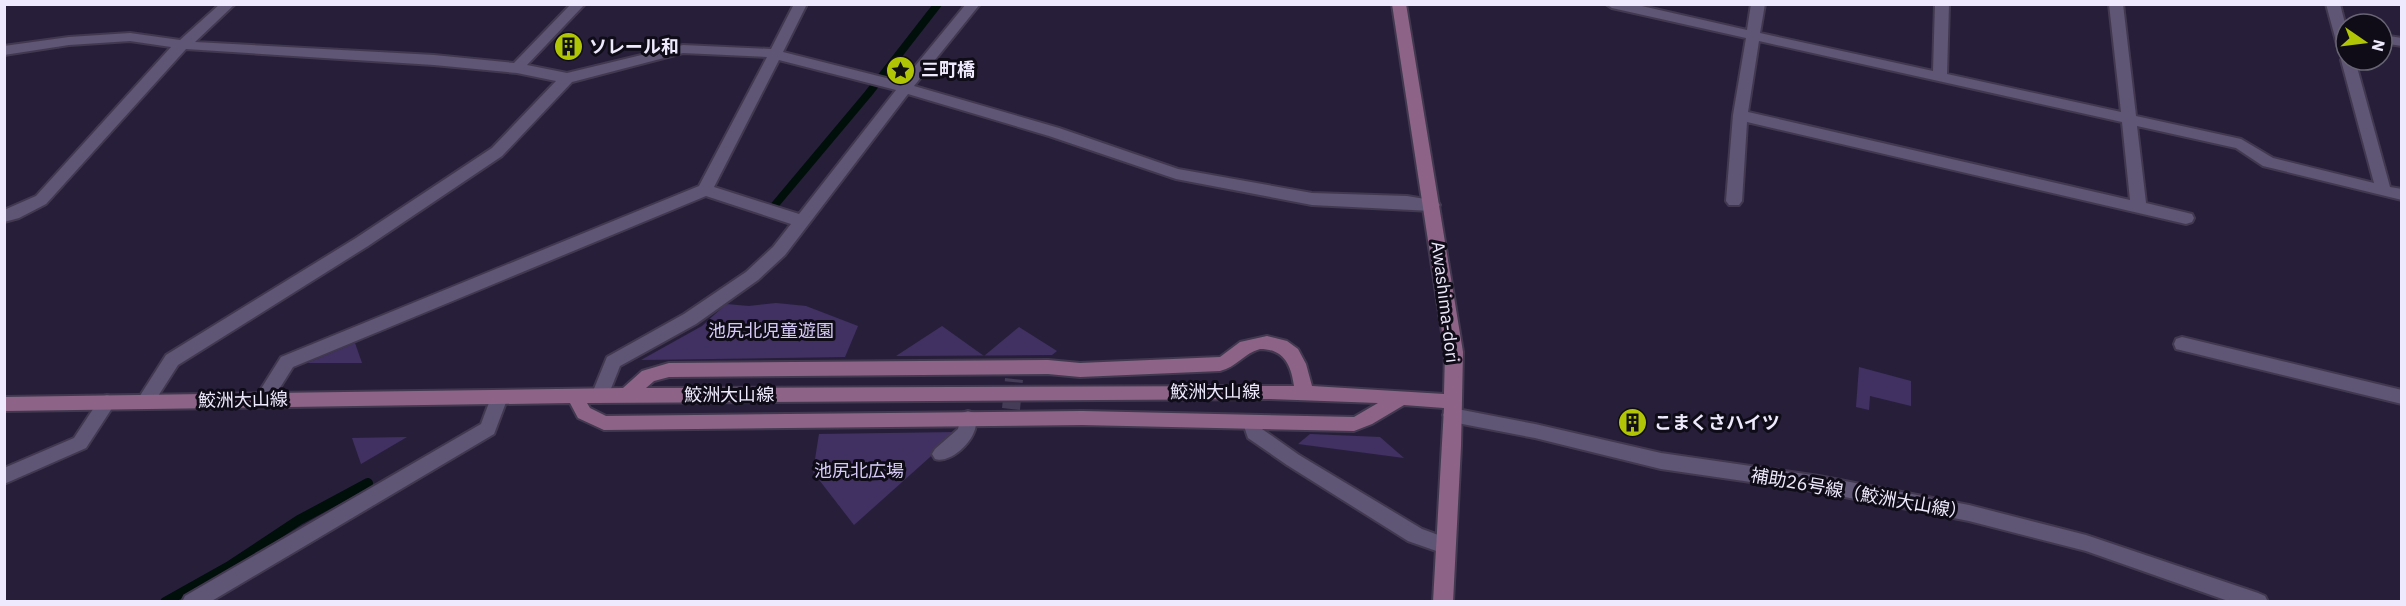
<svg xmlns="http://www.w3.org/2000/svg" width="2406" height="606" font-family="'IBM Plex Sans','Noto Sans JP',sans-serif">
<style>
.green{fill:#413162}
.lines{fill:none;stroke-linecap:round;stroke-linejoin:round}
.stream-far1{stroke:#010f0b;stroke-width:8}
.stream{stroke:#010f0b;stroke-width:10}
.secondary-tunnel{stroke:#453d57;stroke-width:18;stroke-dasharray:18 9;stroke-linecap:butt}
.minor-casing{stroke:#423951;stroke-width:4}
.tertiary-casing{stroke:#423951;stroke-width:4}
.secondary-casing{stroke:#423951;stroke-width:4}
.minor{fill:#5f5675;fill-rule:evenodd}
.tertiary{fill:#5f5675;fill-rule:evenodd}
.secondary{fill:#8d6487;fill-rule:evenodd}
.labels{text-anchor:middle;stroke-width:6;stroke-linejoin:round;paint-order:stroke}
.poi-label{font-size:18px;font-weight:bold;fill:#eee9fc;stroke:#0f0b17;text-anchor:start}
.street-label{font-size:18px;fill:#eee9fc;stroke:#0f0b17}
.park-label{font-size:18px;fill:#d6cbf6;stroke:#0f0b17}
</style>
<rect width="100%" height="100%" fill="#271f3a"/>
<path class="green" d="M 776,303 L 806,306 L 858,326 L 845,357 L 641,360 L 702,326 L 726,304 L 749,306 Z
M 942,326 L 984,356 L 1019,327 L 1057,351 L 1052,355 L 896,356 Z
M 355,343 L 362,363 L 307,363 Z
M 1859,367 L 1911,381 L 1911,406 L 1870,396 L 1869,410 L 1856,407 Z
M 958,432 L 854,525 L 813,472 L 819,434 Z
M 1310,434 L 1380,437 L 1404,458 L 1298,444 Z
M 407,437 L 361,464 L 352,438 Z"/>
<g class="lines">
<path class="stream-far1" d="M 774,206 L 868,94 L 938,4"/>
<path class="stream" d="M 165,602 L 231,565 L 299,520 L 368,483"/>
<path class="secondary-tunnel" d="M 1011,409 L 1014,379"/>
<defs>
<path id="minor" d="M 220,4 L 235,4 L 195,42 L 434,55 L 514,63 L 571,4 L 585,4 L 527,65 L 567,73 L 683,45 L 771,49 L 794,4 L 807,4 L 783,52 L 902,82 L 966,4 L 980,4 L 914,86 L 1059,128 L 1178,169 L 1312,193 L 1407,196 L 1437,201 L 1440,205 L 1437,209 L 1432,211 L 1312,205 L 1176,179 L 1049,136 L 908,94 L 785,255 L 758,280 L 696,324 L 620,366 L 606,401 L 600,403 L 594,401 L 591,396 L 607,357 L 684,314 L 746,272 L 773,247 L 791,224 L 706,196 L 293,367 L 269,405 L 263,407 L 257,405 L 254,400 L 281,357 L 699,186 L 767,57 L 683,53 L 572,82 L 502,156 L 368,246 L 178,365 L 151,407 L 145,409 L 139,407 L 136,402 L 166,355 L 356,238 L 492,148 L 556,81 L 517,73 L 434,65 L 186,49 L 46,204 L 19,218 L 4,222 L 4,210 L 36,196 L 171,47 L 130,41 L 69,45 L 4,55 L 4,46 L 69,37 L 130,33 L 180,40 ZM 779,60 L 896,90 L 799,214 L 714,187 Z
M 1606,4 L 1633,4 L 1747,30 L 1751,4 L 1765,4 L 1760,33 L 1933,71 L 1935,4 L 1949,4 L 1947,74 L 2121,112 L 2109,4 L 2123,4 L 2136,116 L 2241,139 L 2273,158 L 2374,183 L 2341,60 L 2345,56 L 2339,52 L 2326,4 L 2340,4 L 2346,27 L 2346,60 L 2355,60 L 2390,187 L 2402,189 L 2402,200 L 2263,166 L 2236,148 L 2137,126 L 2146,203 L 2192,214 L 2194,218 L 2192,222 L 2186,224 L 1747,122 L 1742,201 L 1739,205 L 1729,205 L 1726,201 L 1733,115 L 1746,38 L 1612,8 ZM 1759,41 L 2122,122 L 2130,200 L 1748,112 Z
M 2382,35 L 2402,38 L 2402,46 L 2382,43 Z
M 2182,337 L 2402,390 L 2402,404 L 2176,349 L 2174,344 L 2176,339 Z
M 499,390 L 505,392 L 508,397 L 494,434 L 210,602 L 182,602 L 185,596 L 481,424 L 493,392 Z
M 107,395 L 113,397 L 116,402 L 86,448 L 4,484 L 4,468 L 74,438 L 101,397 Z
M 968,411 L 974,413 C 985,434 951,465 935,459 L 932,454 L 935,449 L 958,429 L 962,413 Z
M 1252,416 L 1258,418 L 1262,429 L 1299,455 L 1422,529 L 1452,540 L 1455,546 L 1452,552 L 1445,554 L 1408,541 L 1287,465 L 1248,438 L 1243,423 L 1246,418 Z"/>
<path id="tertiary" d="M 1452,408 L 1535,424 L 1661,453 L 1819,476 L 1969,505 L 2086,535 L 2258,593 L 2265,596 L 2268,602 L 2231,602 L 2086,551 L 1969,521 L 1819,492 L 1661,469 L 1535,438 L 1452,422 L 1446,420 L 1443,415 L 1446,410 Z"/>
<path id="secondary" d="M 1392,4 L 1406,4 L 1463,352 L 1461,446 L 1453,602 L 1433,602 L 1444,408 L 1404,405 L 1372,424 L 1354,431 L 1082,425 L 604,430 L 578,418 L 570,403 L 4,411 L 4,397 L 623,388 L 642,371 L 669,363 L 1048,360 L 1080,363 L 1220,357 L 1240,342 L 1267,336 L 1287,341 L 1298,349 L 1306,364 L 1312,386 L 1444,394 L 1445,352 ZM 1260,349 C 1284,349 1291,365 1294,386 L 646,388 L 654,381 L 669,377 L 1048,374 L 1080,377 L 1220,371 C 1237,367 1244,353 1260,349 ZM 1270,399 L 1378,403 L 1354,417 L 1082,411 L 606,416 L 590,408 L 587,403 Z"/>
</defs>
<use href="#minor" class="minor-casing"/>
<use href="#tertiary" class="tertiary-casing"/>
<use href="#secondary" class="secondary-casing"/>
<use href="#minor" class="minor"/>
<use href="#tertiary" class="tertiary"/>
<use href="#secondary" class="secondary"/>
</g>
<defs>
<symbol id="building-disc" viewBox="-11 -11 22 22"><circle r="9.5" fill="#afc505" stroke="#0f0b17"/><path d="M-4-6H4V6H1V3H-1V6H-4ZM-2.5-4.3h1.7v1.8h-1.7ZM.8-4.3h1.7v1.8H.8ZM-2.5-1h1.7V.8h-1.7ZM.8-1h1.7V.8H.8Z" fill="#111"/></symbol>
<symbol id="sight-disc" viewBox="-11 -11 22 22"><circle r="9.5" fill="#afc505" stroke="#0f0b17"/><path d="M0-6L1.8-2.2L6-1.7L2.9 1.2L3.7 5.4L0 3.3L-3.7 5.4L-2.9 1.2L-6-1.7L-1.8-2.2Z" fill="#111"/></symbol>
</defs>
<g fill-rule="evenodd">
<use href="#building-disc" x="552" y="30" width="33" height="33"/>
<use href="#sight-disc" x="884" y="54" width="33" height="33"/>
<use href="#building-disc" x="1616" y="406" width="33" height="33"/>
</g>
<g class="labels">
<g class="poi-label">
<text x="589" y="53">ソレール和</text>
<text x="921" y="76">三町橋</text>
<text x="1654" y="429">こまくさハイツ</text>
</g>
<g class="street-label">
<text transform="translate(1445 302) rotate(83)" y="6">Awashima-dori</text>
<text x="1215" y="398">鮫洲大山線</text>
<text x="729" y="401">鮫洲大山線</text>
<text transform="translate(243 400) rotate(-1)" y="6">鮫洲大山線</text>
<text transform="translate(1859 494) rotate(10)" y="6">補助26号線（鮫洲大山線）</text>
</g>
<g class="park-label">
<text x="771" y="337">池尻北児童遊園</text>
<text x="859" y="477">池尻北広場</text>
</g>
</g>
<rect width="2406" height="606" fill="none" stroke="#eee9fc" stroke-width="12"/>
<g transform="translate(2364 42) rotate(104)"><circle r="28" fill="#0f0b17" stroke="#686473" stroke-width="1.5"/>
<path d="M0-4.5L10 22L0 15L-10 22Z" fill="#afc505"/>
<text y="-9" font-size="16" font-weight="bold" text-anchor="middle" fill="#eee9fc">N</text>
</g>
</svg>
